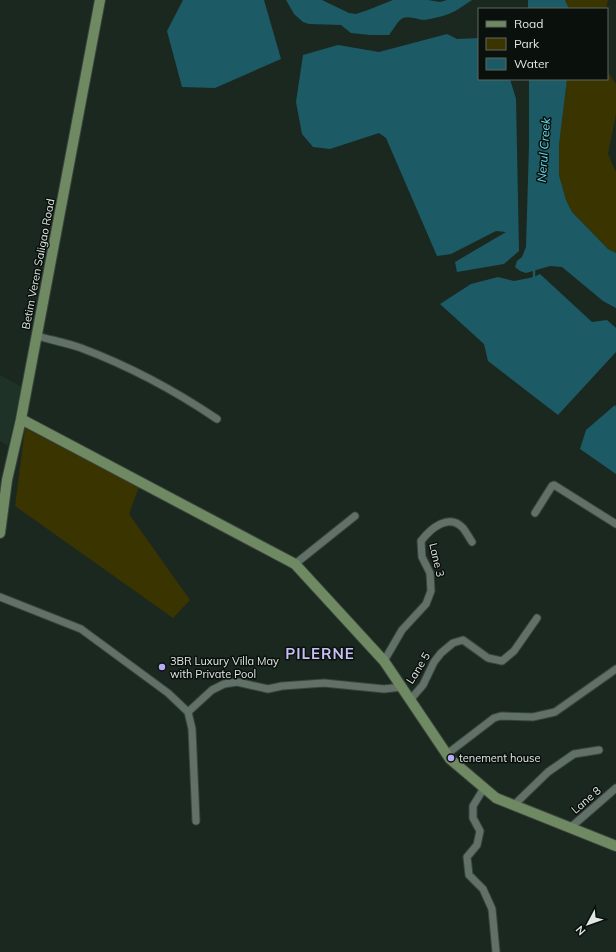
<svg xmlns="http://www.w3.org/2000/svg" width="616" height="952" font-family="Mulish,sans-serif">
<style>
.built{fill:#1f3227}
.green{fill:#393400}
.water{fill:#1c5a65}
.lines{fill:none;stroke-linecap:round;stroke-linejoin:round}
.stream{stroke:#1c5a65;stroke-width:2.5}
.street-casing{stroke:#3a453e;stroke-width:9}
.secondary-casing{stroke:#3a453e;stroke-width:12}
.street{stroke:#627168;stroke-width:7}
.secondary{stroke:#6f8963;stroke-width:10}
.poi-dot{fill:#b9abf7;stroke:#0a100c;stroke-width:1.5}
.labels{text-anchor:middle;stroke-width:3;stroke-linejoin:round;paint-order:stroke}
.street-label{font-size:11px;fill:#e0e8e3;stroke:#0a100c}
.poi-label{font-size:11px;fill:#e0e8e3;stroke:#0a100c;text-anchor:start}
.water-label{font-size:12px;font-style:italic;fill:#66dcf2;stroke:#0a100c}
.district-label{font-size:15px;font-weight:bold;letter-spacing:1px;fill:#cac0f9;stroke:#0a100c}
</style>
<rect width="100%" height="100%" fill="#1b2820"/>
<path class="built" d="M 0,375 L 22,387 L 8,446 L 0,441 Z"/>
<path class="green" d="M 565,0 L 608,0 L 606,9 L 569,9 Z
M 607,71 L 616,84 L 616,114 L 608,154 L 616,172 L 616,253 L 608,249 L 572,212 L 566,200 L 559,175 L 559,145 L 567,79 L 607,79 Z
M 25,428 L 139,487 L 129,514 L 190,600 L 173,618 L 15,506 Z"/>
<path class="water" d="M 183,0 L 264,0 L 281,59 L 215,88 L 182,87 L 167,31 Z
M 286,0 L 322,0 L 349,13 L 356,14 L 368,10 L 393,0 L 428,0 L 440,2 L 447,0 L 472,0 C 467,3 462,7 457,10 C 447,16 435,18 424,20 C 417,20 407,14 400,20 C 396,24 393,30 389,35 L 370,35 L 351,33 L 341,25 L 309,24 L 303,22 L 294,14 Z
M 528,0 L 565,0 L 569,9 L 528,9 Z
M 447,34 L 457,39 L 479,38 L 479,79 L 510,79 L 516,99 L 519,251 L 504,264 L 457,272 L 455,262 L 506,232 L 496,231 L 451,254 L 437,256 L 386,138 L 379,133 L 330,149 L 313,147 L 302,134 L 296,102 L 303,55 L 338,45 L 379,52 Z
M 529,79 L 567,79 L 559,145 L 559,175 L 566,200 L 572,212 L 608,249 L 616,253 L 616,308 L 603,301 L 562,267 L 550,266 L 526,273 L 520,271 L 515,267 L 517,261 L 522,257 L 526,247 L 529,145 Z
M 540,274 L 592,322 L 607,320 L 616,328 L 616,352 L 558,415 L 488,361 L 484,344 L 440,304 L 471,284 L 498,277 L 514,281 L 534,277 Z
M 615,405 L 616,407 L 616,474 L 580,449 L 586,430 Z"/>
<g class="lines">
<path class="stream" d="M 534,268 L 534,277"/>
<defs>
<path id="street" d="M 37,336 C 51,340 67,343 81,348 C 129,366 174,390 217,419
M 535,513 L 552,486 L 554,485 L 616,524
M 295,564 L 355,516
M 0,597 L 81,629 L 168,693 L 188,712 L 192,729 L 196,821
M 384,661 L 402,630 L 426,604 L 431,591 L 430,573 L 422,557 L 421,541 C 431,528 449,513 463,528 C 466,532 469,537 472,542
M 410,700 L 423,685 L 434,662 L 441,653 L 453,643 L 463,640 L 488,658 L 502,661 L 514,651 L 537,618
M 188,712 L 212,690 L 224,684 L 237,682 L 268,689 L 282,686 L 324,683 L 384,689 L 402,687
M 447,754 L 494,718 L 501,716 L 533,717 L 555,712 L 616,669
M 484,788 L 473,806 L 473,818 L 480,831 L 477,845 L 467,857 L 469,875 L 483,889 L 492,909 L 496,952
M 514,805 L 548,772 L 574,754 L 599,750
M 570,828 L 616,788"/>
<path id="secondary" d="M 21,419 L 295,564 L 384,661 L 450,759 L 496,798 L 616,846
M 0,533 L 7,480 L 21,419 L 100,0"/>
</defs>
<use href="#street" class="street-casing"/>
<use href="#secondary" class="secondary-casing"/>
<use href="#street" class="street"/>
<use href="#secondary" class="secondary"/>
</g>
<g class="poi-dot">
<circle cx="162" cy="667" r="4"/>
<circle cx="451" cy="758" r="4"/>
</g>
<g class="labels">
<g class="street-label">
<text transform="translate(38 264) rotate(-79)" y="4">Betim Veren Saligao Road</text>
<text transform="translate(437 560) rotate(77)" y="4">Lane 3</text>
<text transform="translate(418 668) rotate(-58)" y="4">Lane 5</text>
<text transform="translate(586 800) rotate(-41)" y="4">Lane 8</text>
</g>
<g class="poi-label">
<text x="170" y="665">3BR Luxury Villa May<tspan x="170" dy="13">with Private Pool</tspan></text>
<text x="459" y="762">tenement house</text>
</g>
<g class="water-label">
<text transform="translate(544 150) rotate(-86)" y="4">Nerul Creek</text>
</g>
<g class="district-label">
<text x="320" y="659">PILERNE</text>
</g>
</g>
<rect x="478" y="8" width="130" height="72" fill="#0a100c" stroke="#606662"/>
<rect x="486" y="21" width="20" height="6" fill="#6f8963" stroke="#606662"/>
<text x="514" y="28" font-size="12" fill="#e0e8e3">Road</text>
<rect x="486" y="38" width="20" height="12" fill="#393400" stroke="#606662"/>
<text x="514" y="48" font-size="12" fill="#e0e8e3">Park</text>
<rect x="486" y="58" width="20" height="12" fill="#1c5a65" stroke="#606662"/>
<text x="514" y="68" font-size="12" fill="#e0e8e3">Water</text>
<g transform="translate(588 924) rotate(229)" stroke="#0a100c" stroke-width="3" paint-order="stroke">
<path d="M0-3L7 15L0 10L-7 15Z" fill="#e0e8e3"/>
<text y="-6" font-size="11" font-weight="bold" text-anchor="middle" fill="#e0e8e3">N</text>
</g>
</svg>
